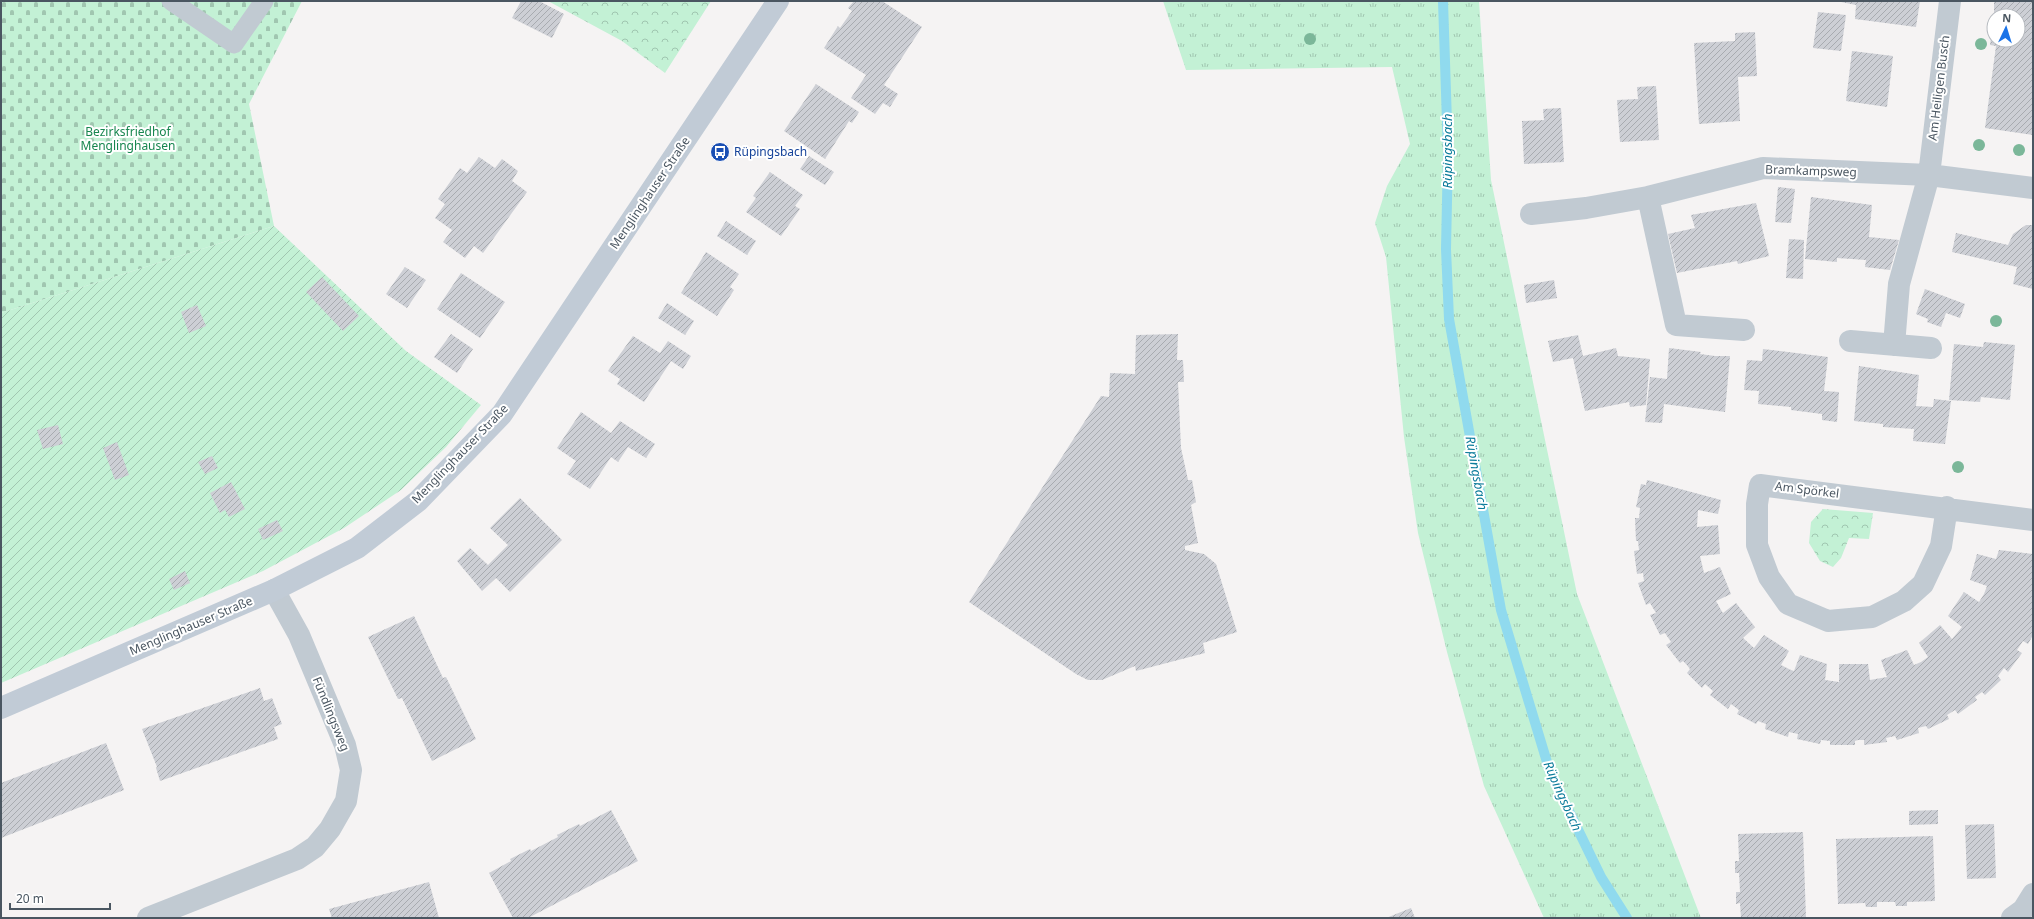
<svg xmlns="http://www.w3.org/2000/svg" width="2034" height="919" font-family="'Noto Sans',sans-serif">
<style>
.grass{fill:url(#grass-tufts)}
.forest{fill:url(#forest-crowns)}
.cemetery{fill:url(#cemetery-stones)}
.garden{fill:url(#garden-furrows)}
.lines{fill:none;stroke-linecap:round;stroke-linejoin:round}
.stream{stroke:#90daee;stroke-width:10}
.building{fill:url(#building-hatch)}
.lane{stroke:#c1cad2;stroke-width:19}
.street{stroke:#c1cad2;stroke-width:22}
.secondary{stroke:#c1cbd6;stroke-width:22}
.tree{fill:#7bb799}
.labels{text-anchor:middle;stroke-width:4;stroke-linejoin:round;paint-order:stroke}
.street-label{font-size:12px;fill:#4a5661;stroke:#fff}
.park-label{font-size:12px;fill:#17864f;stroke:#fff}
.transit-label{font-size:12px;fill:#164399;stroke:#fff;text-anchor:start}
.water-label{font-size:13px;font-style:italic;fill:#0c7c9b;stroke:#fff}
</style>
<defs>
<pattern id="grass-tufts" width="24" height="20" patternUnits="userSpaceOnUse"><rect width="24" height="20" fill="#c3f1d5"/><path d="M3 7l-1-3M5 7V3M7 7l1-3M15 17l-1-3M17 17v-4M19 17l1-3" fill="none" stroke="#a0c6b0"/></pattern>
<pattern id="forest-crowns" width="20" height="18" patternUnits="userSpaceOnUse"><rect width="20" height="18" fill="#c3f1d5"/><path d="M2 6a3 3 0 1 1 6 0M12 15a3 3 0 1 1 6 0" fill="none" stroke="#a0c6b0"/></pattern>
<pattern id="cemetery-stones" width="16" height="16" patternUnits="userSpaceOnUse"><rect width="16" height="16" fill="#c3f1d5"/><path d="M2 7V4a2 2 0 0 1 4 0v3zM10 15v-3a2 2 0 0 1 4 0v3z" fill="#a0c6b0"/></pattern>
<pattern id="garden-furrows" width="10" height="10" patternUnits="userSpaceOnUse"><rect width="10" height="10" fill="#c3f1d5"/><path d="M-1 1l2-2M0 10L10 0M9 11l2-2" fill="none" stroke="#a0c6b0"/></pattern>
<pattern id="building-hatch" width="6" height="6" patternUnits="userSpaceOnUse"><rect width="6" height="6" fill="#cdcfd5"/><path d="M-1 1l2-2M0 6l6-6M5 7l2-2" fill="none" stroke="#a8abb0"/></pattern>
</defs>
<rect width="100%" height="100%" fill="#f5f3f3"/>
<path class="grass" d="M 1163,1 L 1479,1 L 1491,180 L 1577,594 L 1701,918 L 1544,918 L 1484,786 L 1447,652 L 1418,533 L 1404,437 L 1386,257 L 1375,223 L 1387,186 L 1410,144 L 1392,67 L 1186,70 Z"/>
<path class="forest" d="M 548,1 L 711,1 L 665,73 L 622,41 Z
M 1823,509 L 1873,513 L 1869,539 L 1849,538 L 1841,558 L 1833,567 L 1820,561 L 1809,543 L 1811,522 Z"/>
<path class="cemetery" d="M 1,1 L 302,1 L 249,104 L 274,226 L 1,313 Z"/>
<path class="garden" d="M 274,226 L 406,351 L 481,405 L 446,447 L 401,490 L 344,528 L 263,571 L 1,683 L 1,313 Z"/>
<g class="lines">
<path class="stream" d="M 1443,1 L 1448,153 L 1446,249 L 1449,319 L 1501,610 L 1550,772 L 1601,877 L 1627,918"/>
</g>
<path class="building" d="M 521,1 L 539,1 L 564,14 L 552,38 L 512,18 Z
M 854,1 L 882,1 L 922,27 L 884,85 L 898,94 L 890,107 L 883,103 L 875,114 L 851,98 L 866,75 L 824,48 L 838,26 L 840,28 L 852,11 L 848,8 Z
M 1836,1 L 1920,1 L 1916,27 L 1855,19 L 1856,5 Z
M 1994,1 L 2033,1 L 2033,135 L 1985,128 L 1996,46 L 1990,45 L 1993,24 L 1994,40 L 2018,40 L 2018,16 L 1994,16 Z
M 1818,12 L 1846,15 L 1841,51 L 1813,48 Z
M 1755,32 L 1757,76 L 1738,77 L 1740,121 L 1699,124 L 1694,43 L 1735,41 L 1735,33 Z
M 1852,51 L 1893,56 L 1887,107 L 1846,101 Z
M 816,84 L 859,112 L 852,123 L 849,121 L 825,159 L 784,131 Z
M 1656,86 L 1659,140 L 1620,142 L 1617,100 L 1638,99 L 1637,87 Z
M 1561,108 L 1564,162 L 1524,164 L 1522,121 L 1544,120 L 1543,109 Z
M 809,156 L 834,172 L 825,185 L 800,169 Z
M 479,157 L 495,168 L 502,159 L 518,171 L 512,181 L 527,192 L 483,253 L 474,246 L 465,258 L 443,242 L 452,230 L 435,218 L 445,204 L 438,199 L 460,168 L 467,173 Z
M 770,172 L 803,195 L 795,206 L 800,209 L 781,236 L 746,212 L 756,198 L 753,196 Z
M 1778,187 L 1795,189 L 1791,223 L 1775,222 Z
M 1811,197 L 1872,205 L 1869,237 L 1899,240 L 1890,270 L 1865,267 L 1866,260 L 1837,258 L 1837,262 L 1805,259 Z
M 1756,203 L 1769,256 L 1738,264 L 1737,261 L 1677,273 L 1668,234 L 1695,228 L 1691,215 Z
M 726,221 L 756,241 L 747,255 L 717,236 Z
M 2026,225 L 2033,225 L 2033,289 L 2013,284 L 2017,267 L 1952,252 L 1956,233 L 2008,245 L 2013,234 Z
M 1789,239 L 1804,240 L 1803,279 L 1786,278 Z
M 706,252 L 739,274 L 730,287 L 734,290 L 717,316 L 681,293 Z
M 405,267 L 426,280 L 407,308 L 386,294 Z
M 461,273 L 505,302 L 480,338 L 437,309 Z
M 322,277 L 359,316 L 343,331 L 306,292 Z
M 1554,280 L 1557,298 L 1526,303 L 1524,285 Z
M 1925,289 L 1965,304 L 1960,318 L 1946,313 L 1941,327 L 1927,322 L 1928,319 L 1916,314 Z
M 667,303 L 694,321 L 685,335 L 658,318 Z
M 197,305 L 206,326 L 189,333 L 181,312 Z
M 451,334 L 473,349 L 457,373 L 434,357 Z
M 1178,334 L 1177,360 L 1183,360 L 1184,382 L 1178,382 L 1181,448 L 1188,480 L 1192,480 L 1196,502 L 1191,505 L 1198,543 L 1185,546 L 1185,550 L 1204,554 L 1216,564 L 1237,632 L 1203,643 L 1205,653 L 1136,671 L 1135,666 L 1102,680 L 1088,680 L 1076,674 L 969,602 L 1101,396 L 1109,397 L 1110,373 L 1135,374 L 1136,335 Z
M 1578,335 L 1583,356 L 1616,348 L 1618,356 L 1650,359 L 1646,405 L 1630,407 L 1629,402 L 1585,411 L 1573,358 L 1553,362 L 1548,341 Z
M 633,336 L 660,353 L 668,341 L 691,356 L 683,369 L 671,361 L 644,402 L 617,384 L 620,379 L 608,371 Z
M 1984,342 L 2015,345 L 2010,400 L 1981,397 L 1980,402 L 1949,400 L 1954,344 L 1983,347 Z
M 1669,348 L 1701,352 L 1700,354 L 1715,356 L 1730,356 L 1725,412 L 1664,404 L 1662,423 L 1645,422 L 1650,377 L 1667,379 Z
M 1763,349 L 1828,357 L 1824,391 L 1839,392 L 1837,422 L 1822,420 L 1822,414 L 1791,410 L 1791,407 L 1758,404 L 1759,391 L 1744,390 L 1747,360 L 1762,361 Z
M 1859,366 L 1919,375 L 1916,406 L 1933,407 L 1934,399 L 1951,401 L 1945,444 L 1913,441 L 1914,429 L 1883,427 L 1883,424 L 1854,421 Z
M 581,412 L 611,433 L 620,421 L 655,444 L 646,458 L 628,447 L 618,462 L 611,457 L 590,489 L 567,474 L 576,461 L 557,448 Z
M 58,425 L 63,444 L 43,449 L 37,430 Z
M 117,442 L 129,475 L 115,480 L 103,448 Z
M 212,456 L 218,468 L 205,474 L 198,462 Z
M 1647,480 L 1721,500 L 1718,514 L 1698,510 L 1697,527 L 1718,525 L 1720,554 L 1700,556 L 1704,573 L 1720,567 L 1731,594 L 1716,601 L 1721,610 L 1723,613 L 1736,603 L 1755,627 L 1743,638 L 1754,648 L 1764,635 L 1789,651 L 1781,665 L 1791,670 L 1794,671 L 1800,655 L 1827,664 L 1825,680 L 1839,682 L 1839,664 L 1868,664 L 1870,680 L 1887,677 L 1881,660 L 1907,650 L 1914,665 L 1921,662 L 1928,657 L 1919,643 L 1940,625 L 1952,639 L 1962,627 L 1948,616 L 1964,592 L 1979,602 L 1984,594 L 1987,586 L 1970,580 L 1977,554 L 1996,559 L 1999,550 L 2033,554 L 2033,635 L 2028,644 L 2023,641 L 2017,650 L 2022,653 L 2008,672 L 2004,668 L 1998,676 L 2001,680 L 1985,695 L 1982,692 L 1975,697 L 1977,700 L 1958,714 L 1955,710 L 1947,715 L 1949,719 L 1928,729 L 1926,726 L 1918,728 L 1919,733 L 1897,740 L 1895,736 L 1886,738 L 1887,742 L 1864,745 L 1864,740 L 1858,740 L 1855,741 L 1855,745 L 1830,745 L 1830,741 L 1821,740 L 1820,744 L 1797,739 L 1798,734 L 1789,732 L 1788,737 L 1765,729 L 1766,724 L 1758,721 L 1756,724 L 1737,714 L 1739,710 L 1731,704 L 1728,709 L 1710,695 L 1713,691 L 1705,684 L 1702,688 L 1687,673 L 1690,669 L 1686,664 L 1683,661 L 1680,663 L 1666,645 L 1671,642 L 1665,633 L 1660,635 L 1650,615 L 1656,613 L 1650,603 L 1646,605 L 1638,583 L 1644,581 L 1643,573 L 1637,574 L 1634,551 L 1639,550 L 1638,541 L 1636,541 L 1635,518 L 1639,518 L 1640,508 L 1636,507 L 1641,484 L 1646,485 Z
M 231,482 L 245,509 L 229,517 L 225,510 L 220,513 L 210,493 Z
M 520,498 L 562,540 L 510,592 L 496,578 L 482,591 L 457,561 L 470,548 L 488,565 L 508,545 L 490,528 Z
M 277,520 L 283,531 L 263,540 L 258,529 Z
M 185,571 L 190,583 L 174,590 L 169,579 Z
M 414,616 L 443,678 L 446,677 L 476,739 L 432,761 L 402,698 L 398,699 L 368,637 Z
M 260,688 L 264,701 L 272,698 L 282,724 L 274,727 L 278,739 L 160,781 L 156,768 L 157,767 L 142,729 Z
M 106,743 L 124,790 L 1,838 L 1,783 Z
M 611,810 L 638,861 L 528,918 L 513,918 L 489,873 L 511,861 L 510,859 L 530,849 L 531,851 L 558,837 L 557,835 L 579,824 L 580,826 Z
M 1938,810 L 1938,824 L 1909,825 L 1909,811 Z
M 1994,824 L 1996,878 L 1967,879 L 1965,825 Z
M 1803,832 L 1806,918 L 1741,918 L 1740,903 L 1736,904 L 1736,892 L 1740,892 L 1739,873 L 1735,873 L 1735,861 L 1739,861 L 1738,834 Z
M 1933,836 L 1935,901 L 1907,902 L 1907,906 L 1896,906 L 1895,902 L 1877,902 L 1877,907 L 1866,907 L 1865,903 L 1838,904 L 1836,839 Z
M 429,882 L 439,918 L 332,918 L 329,909 Z
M 1411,908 L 1415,918 L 1386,918 Z"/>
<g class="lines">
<path class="lane" d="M 171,1 L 234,44 L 264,1"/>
<path class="street" d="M 1648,197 L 1676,325 L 1744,330
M 1531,214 L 1586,208 L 1648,197 L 1763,168 L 1929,175 L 2033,188
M 1850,341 L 1931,348
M 1894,345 L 1899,284 L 1929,175 L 1950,1
M 1947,507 L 1941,546 L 1923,584 L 1904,601 L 1872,617 L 1828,621 L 1788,604 L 1769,577 L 1757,545 L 1757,504 L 1760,485 L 2033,520
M 148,918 L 297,859 L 315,847 L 330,829 L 346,801 L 351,770 L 345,745 L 299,635 L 274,590
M 2012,918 L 2023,910 L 2033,894"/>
<path class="secondary" d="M 1,708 L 274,590 L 357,548 L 418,501 L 502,414 L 778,1"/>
</g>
<g class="tree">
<circle cx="1310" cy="39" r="6"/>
<circle cx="1981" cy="44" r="6"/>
<circle cx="1979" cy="145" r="6"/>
<circle cx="2019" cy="150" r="6"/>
<circle cx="1996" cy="321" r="6"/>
<circle cx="1958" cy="467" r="6"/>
</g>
<defs>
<symbol id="bus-disc" viewBox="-11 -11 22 22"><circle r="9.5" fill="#1a4fb4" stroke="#fff"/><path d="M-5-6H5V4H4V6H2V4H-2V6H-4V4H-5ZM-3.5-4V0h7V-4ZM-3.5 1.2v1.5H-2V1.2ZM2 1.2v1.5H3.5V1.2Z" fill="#fff"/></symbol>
</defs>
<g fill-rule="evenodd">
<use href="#bus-disc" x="709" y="141" width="22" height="22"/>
</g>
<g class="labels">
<g class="street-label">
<text transform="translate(1939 88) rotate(-83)" y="4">Am Heiligen Busch</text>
<text transform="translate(1811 171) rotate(2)" y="4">Bramkampsweg</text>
<text transform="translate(650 193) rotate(-56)" y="4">Menglinghauser Straße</text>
<text transform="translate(460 454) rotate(-46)" y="4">Menglinghauser Straße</text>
<text transform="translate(1807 490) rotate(7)" y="4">Am Spörkel</text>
<text transform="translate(191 626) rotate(-23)" y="4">Menglinghauser Straße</text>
<text transform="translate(331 714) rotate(68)" y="4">Fündlingsweg</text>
</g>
<g class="park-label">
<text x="128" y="136">Bezirksfriedhof<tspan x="128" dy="14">Menglinghausen</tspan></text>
</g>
<g class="transit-label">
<text x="734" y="156">Rüpingsbach</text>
</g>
<g class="water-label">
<text transform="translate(1447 151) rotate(-90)" y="5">Rüpingsbach</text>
<text transform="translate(1477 473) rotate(80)" y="5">Rüpingsbach</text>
<text transform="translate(1563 796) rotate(66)" y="5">Rüpingsbach</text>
</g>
</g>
<rect width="2034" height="919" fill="none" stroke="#4a5661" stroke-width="4"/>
<g transform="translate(2006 28) rotate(4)"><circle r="19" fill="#ffffff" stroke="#b7bbc0"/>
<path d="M0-3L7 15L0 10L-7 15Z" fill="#1a73e8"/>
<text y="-6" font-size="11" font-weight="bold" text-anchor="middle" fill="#4a5661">N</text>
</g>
<path d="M10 903v6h100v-6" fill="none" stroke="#4a5661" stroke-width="2"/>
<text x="16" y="903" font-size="12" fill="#4a5661" stroke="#ffffff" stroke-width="3" paint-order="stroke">20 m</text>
</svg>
